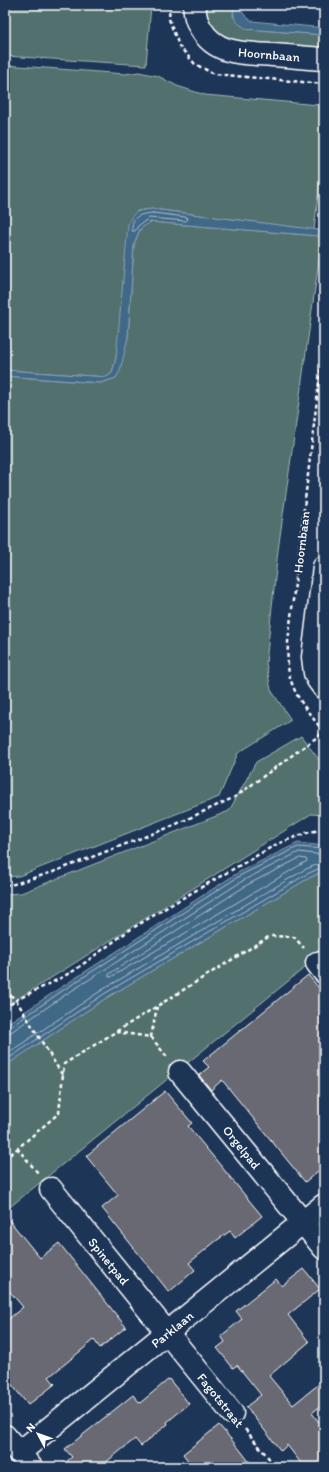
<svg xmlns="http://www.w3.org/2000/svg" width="329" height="1472" font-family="Itim,sans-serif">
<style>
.green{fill:#516f6e;stroke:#a8b7b6}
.water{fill:#3f6787;stroke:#8ca4b7}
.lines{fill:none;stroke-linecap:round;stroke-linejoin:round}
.shore{stroke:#b2c2cf;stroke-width:1}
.building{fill:#686972;stroke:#fff}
.minor-casing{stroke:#fff;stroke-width:25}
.path{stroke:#fff;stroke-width:2.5;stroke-dasharray:4 3;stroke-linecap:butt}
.minor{stroke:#1d3557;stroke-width:22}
.labels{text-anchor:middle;stroke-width:4;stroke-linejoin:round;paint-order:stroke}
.street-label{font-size:13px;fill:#fff;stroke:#1d3557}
</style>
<rect width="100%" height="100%" fill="#1d3557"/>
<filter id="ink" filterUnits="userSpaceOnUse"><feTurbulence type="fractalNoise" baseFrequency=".025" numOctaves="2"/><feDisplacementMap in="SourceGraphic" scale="8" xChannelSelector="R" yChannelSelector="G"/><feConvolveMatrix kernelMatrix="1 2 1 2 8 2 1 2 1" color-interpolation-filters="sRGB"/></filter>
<g filter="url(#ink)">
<path class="green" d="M 5,5 L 151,5 L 146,65 L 5,56 Z
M 205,5 L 234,5 L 233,16 L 247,29 L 324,35 L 324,53 L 240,46 L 217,33 L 210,24 Z
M 5,65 L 125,74 L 139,72 L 158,76 L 177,86 L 205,95 L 319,105 L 324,109 L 324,144 L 314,230 L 153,209 L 137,211 L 116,358 L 112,373 L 107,377 L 5,370 Z
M 150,222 L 321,236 L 319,260 L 278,550 L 266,663 L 271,690 L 291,720 L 238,753 L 219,797 L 19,876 L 5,877 L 5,376 L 100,383 L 116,378 L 128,337 L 134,244 L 140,229 Z
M 301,736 L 324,766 L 324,815 L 311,814 L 5,1007 L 5,894 L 21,893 L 229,811 L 256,762 Z
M 319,873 L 324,874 L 324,952 L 5,1211 L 5,1066 L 106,998 L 309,878 Z"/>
<path class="water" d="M 234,5 L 239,5 C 242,13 246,17 252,21 L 324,28 L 324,35 L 247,29 C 234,21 233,20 234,5 Z
M 152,209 L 319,230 L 319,236 L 150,222 L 140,229 L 134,244 L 128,337 L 120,371 L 116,378 L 100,383 L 5,376 L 5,370 L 107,377 L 112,373 L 116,358 L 128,225 C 133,210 138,211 152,209 Z
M 298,843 L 324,846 L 324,874 L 319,873 L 309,878 L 106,998 L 5,1066 L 5,1025 L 57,990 L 239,872 Z"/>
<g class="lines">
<path class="shore" d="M 153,213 L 186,217 L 188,219 L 186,221 L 149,218 L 138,226 L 135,231 L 132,231 C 131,215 141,214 153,213 Z
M 300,858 L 306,859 L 307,861 L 111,977 L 109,977 L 109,974 L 247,885 Z
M 5,1028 L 9,1028 L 59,993 L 241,875 L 298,847 L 324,849
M 5,1033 L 11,1032 L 62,997 L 244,880 L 299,852 L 324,855
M 5,1055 L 102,990 L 304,870 L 316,865 L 324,865
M 5,1061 L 104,994 L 307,874 L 318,869 L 324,870"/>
</g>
<path class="building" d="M 308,975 L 324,994 L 324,1166 L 305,1182 L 222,1080 L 211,1090 L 199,1075 L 209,1067 L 203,1061 Z
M 165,1091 L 192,1123 L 188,1126 L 262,1216 L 235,1238 L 230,1231 L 216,1241 L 189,1263 L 195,1270 L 169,1292 L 102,1208 L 118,1195 L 86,1156 Z
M 5,1215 L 40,1258 L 59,1243 L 126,1327 L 100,1348 L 94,1340 L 49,1377 L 55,1384 L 28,1405 L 5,1376 L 5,1322 L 23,1307 L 5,1286 Z
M 304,1269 L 320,1289 L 288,1315 L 309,1342 L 269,1376 L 293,1405 L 324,1380 L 324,1403 L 312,1413 L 324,1429 L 324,1467 L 304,1467 L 287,1445 L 281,1451 L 246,1407 L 261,1395 L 237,1365 L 233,1368 L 217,1348 L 225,1342 L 221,1336 L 242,1319 L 236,1311 L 276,1279 L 282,1286 Z
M 169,1379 L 189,1404 L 167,1422 L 168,1424 L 141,1446 L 135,1439 L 100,1467 L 60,1467 L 72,1457 L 65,1449 L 133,1395 L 140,1403 Z
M 219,1425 L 241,1451 L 253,1467 L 193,1467 L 183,1454 Z"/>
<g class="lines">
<defs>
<path id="minor" d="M 195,5 C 194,13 196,21 201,29 C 216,55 244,53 272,55 C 289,56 307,58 324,59
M 324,567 L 313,657 L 315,673 L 318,680 L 324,688
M 317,963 L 324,972
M 180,1072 L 324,1248
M 51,1189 L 232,1413
M 5,1436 L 31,1467
M 19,1453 L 324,1205"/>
</defs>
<use href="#minor" class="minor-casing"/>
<path class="path" d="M 170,5 L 169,19 L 179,46 L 195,64 L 214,74 L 324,84
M 324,341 L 288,642 C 288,649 287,657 288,664 C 289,691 308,712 324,732
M 5,885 L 14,884 L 53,872 L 170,827 L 235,797 L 324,732
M 5,990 L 16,1000 L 57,980 L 75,970 L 128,931 L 179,900 L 277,844 L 306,833 L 324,829
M 5,1009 L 16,1000 L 63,1076
M 116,1032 L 151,1037 L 157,1007
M 151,1037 L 167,1057
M 17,1148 L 38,1173
M 5,1159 L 59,1113 L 64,1064 L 270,936 L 294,937 L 304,948
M 245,1429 L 276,1467"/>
<use href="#minor" class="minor"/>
</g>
</g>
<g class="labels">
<g class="street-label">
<text transform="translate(269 54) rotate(5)" y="5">Hoornbaan</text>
<text transform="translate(301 542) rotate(-83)" y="5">Hoornbaan</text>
<text transform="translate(242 1147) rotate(51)" y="5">Orgelpad</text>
<text transform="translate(109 1261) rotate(51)" y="5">Spinetpad</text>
<text transform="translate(172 1329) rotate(-39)" y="5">Parklaan</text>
<text transform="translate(221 1400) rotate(51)" y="5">Fagotstraat</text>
</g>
</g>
<rect width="329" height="1472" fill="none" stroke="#1d3557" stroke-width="20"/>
<rect x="10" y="10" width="309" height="1452" fill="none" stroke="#fff" stroke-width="1.5" filter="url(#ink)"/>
<g transform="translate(38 1434) rotate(311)" stroke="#1d3557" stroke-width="3" paint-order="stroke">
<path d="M0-3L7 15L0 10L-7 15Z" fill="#ffffff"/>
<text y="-6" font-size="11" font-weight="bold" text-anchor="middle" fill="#ffffff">N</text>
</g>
</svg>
